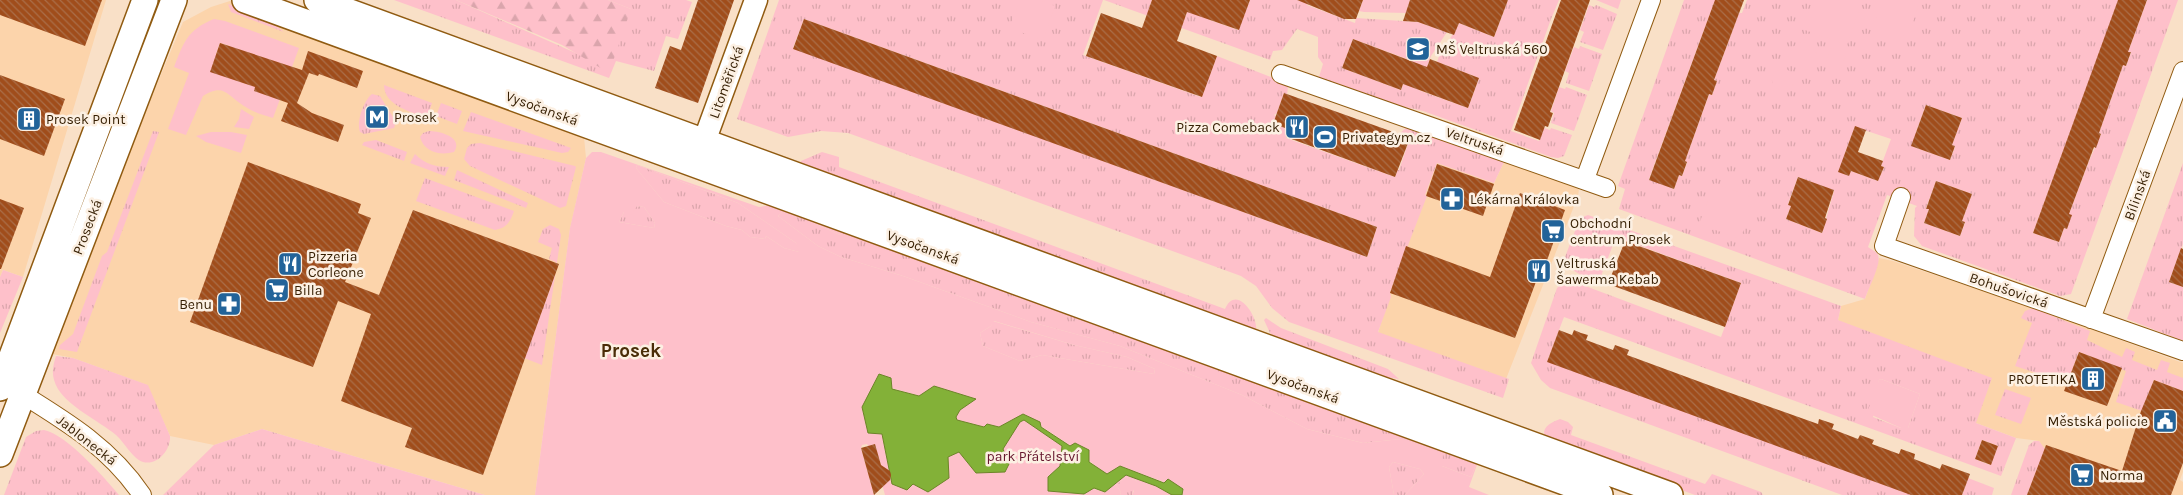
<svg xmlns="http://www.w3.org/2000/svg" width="2183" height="495" font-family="Karla,sans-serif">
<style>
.built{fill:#fcd4ab}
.grass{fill:url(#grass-tufts);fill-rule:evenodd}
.forest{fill:url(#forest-firs)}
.green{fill:#fec0ca;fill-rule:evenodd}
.water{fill:#83b138;stroke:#6c8528}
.building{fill:url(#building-back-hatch)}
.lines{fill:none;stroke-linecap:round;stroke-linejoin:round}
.minor-casing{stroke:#905b11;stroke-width:20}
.tertiary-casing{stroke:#905b11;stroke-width:25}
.secondary-casing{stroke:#905b11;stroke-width:28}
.minor{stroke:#fff;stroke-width:18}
.tertiary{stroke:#fff;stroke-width:22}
.secondary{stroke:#fff;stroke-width:25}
.labels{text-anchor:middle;stroke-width:5;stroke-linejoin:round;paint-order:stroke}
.poi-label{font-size:14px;fill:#351e02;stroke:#fcf0e3;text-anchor:start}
.street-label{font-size:14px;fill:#351e02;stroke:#fcf0e3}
.park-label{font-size:14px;fill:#66172e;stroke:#fcf0e3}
.district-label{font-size:19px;font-weight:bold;fill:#4a2d08;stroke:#fcf0e3}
</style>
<defs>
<pattern id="grass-tufts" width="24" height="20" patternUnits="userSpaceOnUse" patternTransform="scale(1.25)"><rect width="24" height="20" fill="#fec0ca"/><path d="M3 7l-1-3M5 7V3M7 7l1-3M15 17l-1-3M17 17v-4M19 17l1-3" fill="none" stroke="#daa5ac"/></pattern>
<pattern id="forest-firs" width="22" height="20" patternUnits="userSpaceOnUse" patternTransform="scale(1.25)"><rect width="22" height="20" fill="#fec0ca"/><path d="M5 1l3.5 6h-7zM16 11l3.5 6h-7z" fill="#daa5ac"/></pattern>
<pattern id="building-back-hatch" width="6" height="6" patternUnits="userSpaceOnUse" patternTransform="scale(1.25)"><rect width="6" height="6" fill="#a04d1b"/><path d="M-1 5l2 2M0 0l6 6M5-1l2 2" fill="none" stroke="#aa6e49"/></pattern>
</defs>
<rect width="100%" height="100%" fill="#f9e0c7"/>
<path class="built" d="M 0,0 L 106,0 L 23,277 L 3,270 L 0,277 Z
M 230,1 L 584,137 L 586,158 L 570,229 L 535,495 L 485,495 L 262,429 L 214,445 L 170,436 L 147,385 L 73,358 L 47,353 L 142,120 L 183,22 L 211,7 Z
M 1504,162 L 1579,189 L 1578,196 L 1506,379 L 1378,333 L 1390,292 L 1426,196 L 1425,195 L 1437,163 L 1494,183 Z
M 1879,258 L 1893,261 L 2033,308 L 2183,363 L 2183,472 L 2180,480 L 2183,482 L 2183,495 L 2027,494 L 2044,449 L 2039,441 L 2016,438 L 1976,423 L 1838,320 L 1841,306 L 1865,299 Z"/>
<path class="grass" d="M 394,0 L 456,0 L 578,54 L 631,9 L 608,0 L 686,0 L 692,2 L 678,39 L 666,36 L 654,71 L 616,61 L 609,78 Z
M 779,0 L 1103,0 L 1083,55 L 1201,97 L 1217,56 L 1286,83 L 1288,87 L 1287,95 L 1284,93 L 1277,113 L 1274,115 L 1276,116 L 1273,124 L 1288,129 L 1286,138 L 1395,177 L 1397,170 L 1399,170 L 1410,138 L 1399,134 L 1406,128 L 1504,162 L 1494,183 L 1437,163 L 1425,195 L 1427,196 L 1390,292 L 1391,297 L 1378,332 L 1509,379 L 1503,398 L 1289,322 L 1272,308 L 1256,286 L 1241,276 L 848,133 L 821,131 L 788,137 L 737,119 ZM 804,19 L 1377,227 L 1367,257 L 793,48 Z
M 1104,0 L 1152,0 L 1149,8 L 1184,20 L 1192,0 L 1210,20 L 1238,30 L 1250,0 L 1309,0 L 1307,5 L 1355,23 L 1356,18 L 1418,22 L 1447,32 L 1431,56 L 1422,81 L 1407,75 L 1412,61 L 1353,39 L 1342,68 L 1401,90 L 1404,82 L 1421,91 L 1468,108 L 1479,78 L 1437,62 C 1441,48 1453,37 1459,23 L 1494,37 L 1508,0 L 1559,0 L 1551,19 L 1511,131 L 1539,141 L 1544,128 L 1550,130 L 1551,128 L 1572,135 L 1564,156 L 1558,158 L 1551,157 L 1423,111 L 1401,106 L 1319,77 L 1323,64 L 1318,57 L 1318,37 L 1297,29 L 1282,50 L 1273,51 L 1270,60 Z
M 1363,0 L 1410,0 L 1406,13 L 1364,12 L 1359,11 Z
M 1596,0 L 1621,0 L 1618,9 Z
M 1684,0 L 1718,0 L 1714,3 L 1649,179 L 1674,189 L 1679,175 L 1682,176 L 1687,163 L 1685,161 L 1709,94 L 1712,95 L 1717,81 L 1714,80 L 1739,13 L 1742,13 L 1747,0 L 2119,0 L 2033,233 L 2059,242 L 2064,228 L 2067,229 L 2069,214 L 2089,161 L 2101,134 L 2099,133 L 2123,65 L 2126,66 L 2131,53 L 2128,52 L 2147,0 L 2178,0 L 2071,294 L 2060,296 L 1922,246 L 1914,236 L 1915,208 L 1917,206 L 1887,195 L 1868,247 C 1872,250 1876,251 1878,255 C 1882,264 1867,291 1865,299 L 1619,209 L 1625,189 L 1618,186 ZM 1926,105 L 1962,118 L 1952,145 L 1955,147 L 1950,160 L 1914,147 L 1918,133 L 1916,132 ZM 1855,127 L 1891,139 L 1881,166 L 1884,167 L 1878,181 L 1843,168 L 1845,153 ZM 1798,177 L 1834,191 L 1822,233 L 1786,219 L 1791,206 L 1788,204 ZM 1936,181 L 1972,194 L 1962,221 L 1965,223 L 1960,236 L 1924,223 L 1929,209 L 1926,208 Z
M 228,4 L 266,18 L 284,32 L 231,12 Z
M 1589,5 L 1594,7 L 1596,5 L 1617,14 L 1603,50 L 1580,42 L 1584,32 L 1580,30 Z
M 1580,46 L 1602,54 L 1589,91 L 1566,83 L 1569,73 L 1565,71 L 1574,47 L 1579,49 Z
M 384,85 L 432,103 L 427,118 C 412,112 384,106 384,85 Z
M 1559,87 L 1565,89 L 1566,87 L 1587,95 L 1574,131 L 1551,123 L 1554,113 L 1551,111 Z
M 372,94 L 380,96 L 396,122 L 394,128 L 364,134 L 360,132 C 356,122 364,100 372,94 Z
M 441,103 L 462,111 L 457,124 L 436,116 Z
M 471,112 L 571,148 L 568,152 L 562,153 L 463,131 Z
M 153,131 L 159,132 L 77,352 L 59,349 L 60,345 L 73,334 L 102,256 L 107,252 Z
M 429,131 C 439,131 464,137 454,152 C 440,156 424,152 420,137 L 423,133 Z
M 376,140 L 407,152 L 404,161 L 362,145 L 364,142 Z
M 480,143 L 575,166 L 576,167 L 566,206 L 560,208 L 470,166 L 464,159 L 467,148 L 471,144 Z
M 822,152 L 839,157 L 839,167 L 1225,309 C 1236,283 1259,317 1256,331 L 800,165 L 801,161 Z
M 415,154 C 425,164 435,167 449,167 L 445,176 L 410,163 Z
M 2183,163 L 2183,244 L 2169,282 L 2183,287 L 2183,341 L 2127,319 Z
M 637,165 L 738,203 L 796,243 L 800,249 L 799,252 L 784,248 L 766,236 L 765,239 L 750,237 L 742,230 L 726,226 L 664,202 L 636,168 Z
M 457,170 L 528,203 L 526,208 L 454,180 Z
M 425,178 L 514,211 C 510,222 507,228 495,230 L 416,201 Z
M 637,206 L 644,207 L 655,223 L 654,228 L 619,222 L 624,212 Z
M 785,210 L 840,235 L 845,230 L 1477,462 L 1471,477 L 1442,466 L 1401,439 L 1363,443 L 1307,429 L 1242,395 L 1120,346 L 1031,322 L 903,276 L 841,257 L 818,246 L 778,216 Z
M 1588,215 L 1841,306 L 1838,320 L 1992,378 L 1976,423 L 2016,438 L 2001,476 L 1564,317 L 1548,359 L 1921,495 L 1842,495 L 1550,388 L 1541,380 L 1531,363 L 1557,288 L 1564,281 L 1572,281 L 1721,337 L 1741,283 L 1616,237 L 1601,276 C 1589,282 1573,272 1565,263 L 1565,257 L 1580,218 ZM 1881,379 L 1920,394 L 1908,428 L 1901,428 L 1873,417 L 1879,380 ZM 1982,440 L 1998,446 L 1990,465 L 1975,459 Z
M 550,225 L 559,229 L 561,235 L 542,365 L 524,358 L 550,289 L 556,262 L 549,259 L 552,248 L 538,242 L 543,229 Z
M 3,270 L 23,277 L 0,333 L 0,277 Z
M 2033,308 L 2090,331 L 2087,340 L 2122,357 L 2126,348 L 2135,352 L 2132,360 L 2157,370 L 2161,360 L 2170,363 L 2167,372 L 2183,378 L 2183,391 L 2154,380 L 2142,411 L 2116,402 L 2126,371 L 2079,352 L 2067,383 L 2015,366 L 2032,323 L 2021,318 L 2025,311 Z
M 1266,318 L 1281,328 L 1388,369 L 1399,379 L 1362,373 L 1281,343 L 1270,333 L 1264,320 Z
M 993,321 L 1074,345 L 1127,357 L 1155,369 L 1154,374 L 1042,355 L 1020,361 L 983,346 L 980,333 L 991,326 Z
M 56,356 L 73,358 L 148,385 L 170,436 C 171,449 158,466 143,462 C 133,459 124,442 116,435 C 99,421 69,407 58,389 C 51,377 52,368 56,356 Z
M 2005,389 L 2031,398 L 2021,424 L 1995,415 Z
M 1560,419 L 1568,422 L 1573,427 L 1571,435 L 1705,484 L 1712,474 L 1761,492 L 1763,495 L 1695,495 L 1547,440 C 1539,429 1549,423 1560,419 Z
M 262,429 L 485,495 L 163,495 L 214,445 Z
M 44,430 C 66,434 104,477 119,495 L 4,495 L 26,437 L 36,431 Z
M 2034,441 L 2039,441 L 2045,449 L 2027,495 L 2011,495 L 2029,445 Z
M 1393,462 L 1420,469 L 1424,474 L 1405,495 L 1394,495 L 1389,467 Z
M 1126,477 L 1137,481 L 1132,495 L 1120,495 L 1121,492 L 1116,485 Z
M 1968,478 L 1994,488 L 1992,495 L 1962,495 Z"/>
<path class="forest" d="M 456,0 L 608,0 L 631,9 L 609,73 L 562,45 Z"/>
<path class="green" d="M 1020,0 L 1039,0 L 1055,6 L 1043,40 L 1009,28 Z
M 1813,0 L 1863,0 L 1847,45 L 1802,29 Z
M 1883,0 L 1920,0 L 1910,32 L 1893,41 L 1871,33 Z
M 214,19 L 225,21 L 299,48 L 273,118 C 263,115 253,112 244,106 C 226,95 225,83 203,96 L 186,135 L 168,129 L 189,73 L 174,67 C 184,42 187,30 214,19 ZM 220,43 L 230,46 L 226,57 L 216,54 ZM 243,72 L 253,75 L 250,85 L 240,82 Z
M 1801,42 C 1812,45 1821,53 1817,65 L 1809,70 C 1803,69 1794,66 1789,63 L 1787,59 L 1793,47 Z
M 1831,48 L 1845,51 L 1846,56 L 1840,70 L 1825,66 Z
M1772 80a11 11 0 1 1 22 0a11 11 0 1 1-22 0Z
M 241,109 L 254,117 L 249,129 L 234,127 L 239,119 Z
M 211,132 L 231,132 L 247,135 L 241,153 L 206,142 L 196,136 Z
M 592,152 L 601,152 L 759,207 L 777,204 L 1478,462 L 1469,487 L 1489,495 L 1405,495 L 1424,474 L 1420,469 L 1393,462 L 1389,467 L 1394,495 L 1182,495 L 1183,489 L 1120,466 L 1107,475 L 1071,446 L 1023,414 L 999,427 L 987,424 L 984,427 L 957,420 L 956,417 L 960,410 L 975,399 L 934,386 L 919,396 L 892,388 L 882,434 L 891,475 L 913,483 L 948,457 L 959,452 L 1009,464 L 1003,449 L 1020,421 L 1024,420 L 1062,446 L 1060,466 L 1048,477 L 1105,492 L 1126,475 L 1156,486 L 1172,495 L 1132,495 L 1134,491 L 1133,486 L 1137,481 L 1126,477 L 1116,485 L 1121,492 L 1120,495 L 885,495 L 882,484 L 890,480 L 890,471 L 882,468 L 875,445 L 868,446 L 867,444 L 862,445 L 861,448 L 874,495 L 535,495 L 570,228 L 586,158 ZM 637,165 L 738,203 L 796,243 L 799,252 L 784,248 L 766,236 L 765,239 L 750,237 L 742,230 L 726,226 L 664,202 L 636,168 ZM 637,206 L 644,207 L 655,223 L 654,228 L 619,222 L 624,212 L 633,212 ZM 785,210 L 840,235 L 846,230 L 1477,462 L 1471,477 L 1442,466 L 1443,454 L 1401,439 L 1363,443 L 1307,429 L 1242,395 L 1120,346 L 1031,322 L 903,276 L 841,257 L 818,246 L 778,216 ZM 994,321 L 1074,345 L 1127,357 L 1155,369 L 1154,374 L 1042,355 L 1020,361 L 983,346 L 980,333 L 991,326 Z
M 1715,183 L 1756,199 L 1740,239 L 1699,224 Z
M 1881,379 L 1920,394 L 1908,428 L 1901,428 L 1867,413 L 1879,380 Z"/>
<path class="water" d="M 879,374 L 891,378 L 892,389 L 919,396 L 934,386 L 976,399 L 960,410 L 956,417 L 957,420 L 984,427 L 987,424 L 999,427 L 1023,414 L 1040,422 L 1041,427 L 1070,446 L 1075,443 L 1089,450 L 1089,462 L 1107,474 L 1120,466 L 1164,483 L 1168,479 L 1183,489 L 1182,495 L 1172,495 L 1156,486 L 1126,475 L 1105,492 L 1094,488 L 1084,494 L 1048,491 L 1048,477 L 1060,466 L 1062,446 L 1024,420 L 1020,422 L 1003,449 L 1009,464 L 1005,472 L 976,473 L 959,452 L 948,457 L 949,478 L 928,492 L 913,484 L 907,490 L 892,484 L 882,434 L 868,433 L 862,407 Z"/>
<path class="building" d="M 0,0 L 102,0 L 85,46 L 0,15 Z
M 698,0 L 734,0 L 698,103 L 655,88 L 670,46 L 681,50 Z
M 1152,0 L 1250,0 L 1239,30 L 1187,12 L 1177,41 L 1217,56 L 1202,97 L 1086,56 L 1101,13 L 1142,28 Z
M 1297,0 L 1363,0 L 1356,19 L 1344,19 Z
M 1410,0 L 1508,0 L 1494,37 L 1459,23 L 1454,35 L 1418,22 L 1403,21 Z
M 1561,0 L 1590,0 L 1550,112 L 1553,113 L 1548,127 L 1545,126 L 1540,140 L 1514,130 Z
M 1715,0 L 1744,0 L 1714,80 L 1717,81 L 1712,95 L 1709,94 L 1685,161 L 1687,162 L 1682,176 L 1679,175 L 1674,189 L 1649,180 Z
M 2118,0 L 2147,0 L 2128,52 L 2131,52 L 2126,66 L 2123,65 L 2099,133 L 2101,134 L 2096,148 L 2094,147 L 2069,214 L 2072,215 L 2067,229 L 2064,228 L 2059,242 L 2033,233 Z
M 804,19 L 1377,227 L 1367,257 L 793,49 Z
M 1353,39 L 1427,67 L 1430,59 L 1479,78 L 1468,108 L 1403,84 L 1401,90 L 1342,68 Z
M 220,43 L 302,70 L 308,51 L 363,71 L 357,88 L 319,74 L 318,76 L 309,73 L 297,103 L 312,113 L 344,125 L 338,142 L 281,121 L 288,103 L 254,91 L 255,87 L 210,72 Z
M 0,75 L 65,99 L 44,156 L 0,139 Z
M 1284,93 L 1410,138 L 1395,177 L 1286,137 L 1288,129 L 1273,124 Z
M 1926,105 L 1962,118 L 1952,145 L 1955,146 L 1950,160 L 1911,146 Z
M 1855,126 L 1866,130 L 1858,152 L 1883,161 L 1881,166 L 1884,167 L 1878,181 L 1851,171 L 1849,176 L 1838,172 Z
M 248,162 L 361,204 L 358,213 L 371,218 L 345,282 L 379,295 L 413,210 L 559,264 L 483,475 L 405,447 L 412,428 L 341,401 L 371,314 L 338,301 L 313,367 L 190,322 Z
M 1437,164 L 1494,184 L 1483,216 L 1426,196 Z
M 1798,177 L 1834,190 L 1825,218 L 1827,219 L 1822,233 L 1786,219 L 1791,206 L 1788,205 Z
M 1936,181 L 1972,194 L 1962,221 L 1965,222 L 1960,236 L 1924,223 L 1929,209 L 1926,209 Z
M 1520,193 L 1565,210 L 1540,280 L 1537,279 L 1515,338 L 1390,293 L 1406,246 L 1490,277 Z
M 0,199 L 24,208 L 1,269 L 0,269 Z
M 1625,241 L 1741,283 L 1725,327 L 1608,284 Z
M 2181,248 L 2183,249 L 2183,287 L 2169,282 Z
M 1559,330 L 1572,335 L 1574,330 L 1581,333 L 1588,335 L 1586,340 L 1613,350 L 1615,345 L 1629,350 L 1627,355 L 1722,390 L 1818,424 L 1819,419 L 1834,424 L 1832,429 L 1858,439 L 1860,435 L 1874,440 L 1872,444 L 1899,454 L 1901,449 L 1915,454 L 1914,459 L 1940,469 L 1942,464 L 1970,474 L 1962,495 L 1911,495 L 1547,362 Z
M 2079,352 L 2122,368 L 2107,406 L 2064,391 Z
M 2154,380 L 2183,391 L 2183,463 L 2171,495 L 2027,495 L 2046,445 L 2122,471 L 2141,411 Z
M 1982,440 L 1998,446 L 1991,465 L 1975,459 Z
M 875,444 L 881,465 L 890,471 L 891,475 L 890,480 L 874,495 L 861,448 Z"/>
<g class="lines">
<defs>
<path id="minor" d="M 1281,74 L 1606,188
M 1585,179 L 1651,0
M 1901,197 L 1884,246 L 2183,351
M 2091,319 L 2183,71
M 22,394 C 69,423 111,449 142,495"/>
<path id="tertiary" d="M 698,158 L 756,0"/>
<path id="secondary" d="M 245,0 L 1600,495
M 317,0 L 1670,495
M 0,388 L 145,0
M 0,454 L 174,0"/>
</defs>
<use href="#minor" class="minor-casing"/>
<use href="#tertiary" class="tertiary-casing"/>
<use href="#secondary" class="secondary-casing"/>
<use href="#minor" class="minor"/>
<use href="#tertiary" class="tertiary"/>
<use href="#secondary" class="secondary"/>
</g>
<defs>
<symbol id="school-square" viewBox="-11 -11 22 22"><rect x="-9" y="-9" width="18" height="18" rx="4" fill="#226399" stroke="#fcf0e3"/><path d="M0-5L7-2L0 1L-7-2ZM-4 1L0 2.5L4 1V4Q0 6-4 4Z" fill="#fff"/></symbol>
<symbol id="metro-square" viewBox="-11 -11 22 22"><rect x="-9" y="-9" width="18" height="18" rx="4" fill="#226399" stroke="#fcf0e3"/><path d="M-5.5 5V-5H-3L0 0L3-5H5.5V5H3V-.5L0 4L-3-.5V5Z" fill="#fff"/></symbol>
<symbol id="building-square" viewBox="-11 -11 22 22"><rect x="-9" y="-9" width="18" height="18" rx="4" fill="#226399" stroke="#fcf0e3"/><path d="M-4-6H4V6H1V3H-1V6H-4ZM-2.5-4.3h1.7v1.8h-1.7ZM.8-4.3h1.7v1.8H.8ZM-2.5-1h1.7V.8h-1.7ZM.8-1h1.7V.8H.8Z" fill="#fff"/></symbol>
<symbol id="restaurant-square" viewBox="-11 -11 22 22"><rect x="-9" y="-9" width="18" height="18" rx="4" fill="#226399" stroke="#fcf0e3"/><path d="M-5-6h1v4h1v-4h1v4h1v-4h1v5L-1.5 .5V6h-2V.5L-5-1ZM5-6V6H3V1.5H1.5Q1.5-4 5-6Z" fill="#fff"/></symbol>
<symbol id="stadium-square" viewBox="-11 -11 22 22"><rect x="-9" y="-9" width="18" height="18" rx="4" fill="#226399" stroke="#fcf0e3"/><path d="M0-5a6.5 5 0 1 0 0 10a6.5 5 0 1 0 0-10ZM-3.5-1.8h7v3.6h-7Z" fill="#fff"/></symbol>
<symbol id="pharmacy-square" viewBox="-11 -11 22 22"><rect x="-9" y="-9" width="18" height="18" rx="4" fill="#226399" stroke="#fcf0e3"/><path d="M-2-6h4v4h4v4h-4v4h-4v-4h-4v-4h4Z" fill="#fff"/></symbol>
<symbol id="supermarket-square" viewBox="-11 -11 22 22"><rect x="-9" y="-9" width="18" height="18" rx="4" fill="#226399" stroke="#fcf0e3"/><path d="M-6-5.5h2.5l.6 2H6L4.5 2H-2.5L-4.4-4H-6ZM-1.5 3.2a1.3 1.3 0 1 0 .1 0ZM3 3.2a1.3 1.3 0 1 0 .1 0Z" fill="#fff"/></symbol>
<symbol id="civic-square" viewBox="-11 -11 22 22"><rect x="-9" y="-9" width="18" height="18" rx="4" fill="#226399" stroke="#fcf0e3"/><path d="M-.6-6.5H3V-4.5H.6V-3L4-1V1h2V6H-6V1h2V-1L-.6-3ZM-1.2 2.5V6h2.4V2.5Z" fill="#fff"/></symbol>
</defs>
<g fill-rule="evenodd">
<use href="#school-square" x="1404" y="35" width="28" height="28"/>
<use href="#metro-square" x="363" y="103" width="28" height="28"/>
<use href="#building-square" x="15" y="105" width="28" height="28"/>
<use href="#restaurant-square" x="1283" y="113" width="28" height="28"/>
<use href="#stadium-square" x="1311" y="123" width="28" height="28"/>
<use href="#pharmacy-square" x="1438" y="185" width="28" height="28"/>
<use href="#supermarket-square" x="1539" y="217" width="28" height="28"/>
<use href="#restaurant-square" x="276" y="250" width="28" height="28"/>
<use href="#restaurant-square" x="1525" y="257" width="28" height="28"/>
<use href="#supermarket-square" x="263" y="276" width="28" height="28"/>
<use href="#pharmacy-square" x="215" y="290" width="28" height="28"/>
<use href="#building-square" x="2079" y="365" width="28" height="28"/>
<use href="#civic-square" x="2151" y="407" width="28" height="28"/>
<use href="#supermarket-square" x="2068" y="461" width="28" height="28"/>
</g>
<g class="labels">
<g class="poi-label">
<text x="1436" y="54">MŠ Veltruská 560</text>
<text x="394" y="122">Prosek</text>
<text x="46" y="124">Prosek Point</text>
<text x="1280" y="132" text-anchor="end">Pizza Comeback</text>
<text x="1342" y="142">Privategym.cz</text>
<text x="1470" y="204">Lékárna Královka</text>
<text x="1570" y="228">Obchodní<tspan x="1570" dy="16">centrum Prosek</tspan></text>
<text x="308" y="261">Pizzeria<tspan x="308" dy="16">Corleone</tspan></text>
<text x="1556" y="268">Veltruská<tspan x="1556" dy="16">Šawerma Kebab</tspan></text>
<text x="294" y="295">Billa</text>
<text x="212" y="309" text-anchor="end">Benu</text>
<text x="2076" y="384" text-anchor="end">PROTETIKA</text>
<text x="2148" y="426" text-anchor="end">Městská policie</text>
<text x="2100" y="480">Norma</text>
</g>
<g class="street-label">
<text transform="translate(726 82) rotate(-70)" y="5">Litoměřická</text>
<text transform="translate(542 108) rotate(20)" y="5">Vysočanská</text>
<text transform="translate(1475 141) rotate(19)" y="5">Veltruská</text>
<text transform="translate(2137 195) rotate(-70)" y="5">Bílinská</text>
<text transform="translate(87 227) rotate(-69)" y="5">Prosecká</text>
<text transform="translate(923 247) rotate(20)" y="5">Vysočanská</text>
<text transform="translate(2009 290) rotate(19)" y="5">Bohušovická</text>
<text transform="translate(1303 386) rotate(20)" y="5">Vysočanská</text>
<text transform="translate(87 440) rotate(38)" y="5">Jablonecká</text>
</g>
<g class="park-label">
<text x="1033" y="461">park Přátelství</text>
</g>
<g class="district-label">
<text x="631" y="357">Prosek</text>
</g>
</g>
</svg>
